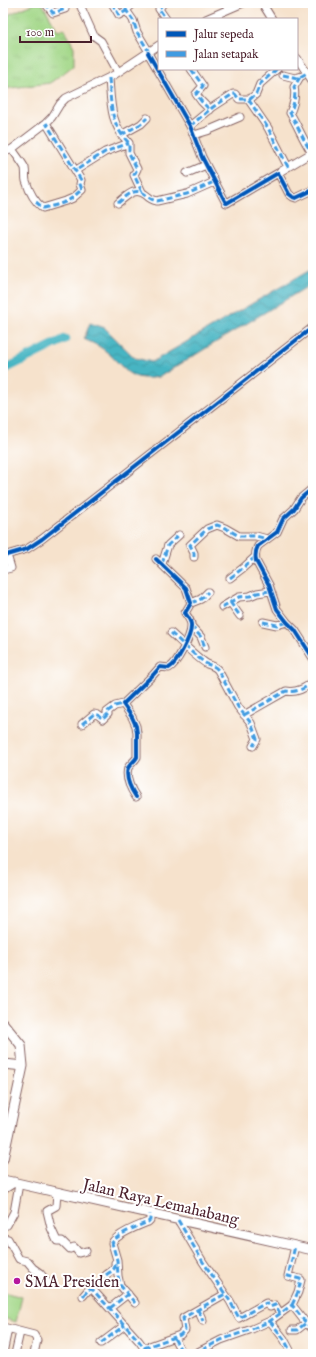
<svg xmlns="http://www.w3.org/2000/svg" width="316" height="1357" font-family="'IM FELL English',serif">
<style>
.grass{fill:url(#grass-tufts);stroke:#767b59}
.pitch{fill:#a2d787;stroke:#767b59}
.water{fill:url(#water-waves);stroke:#486a77}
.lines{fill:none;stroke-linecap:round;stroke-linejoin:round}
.river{stroke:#47b5c3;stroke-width:9}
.minor-casing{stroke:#866363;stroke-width:9}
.major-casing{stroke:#866363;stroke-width:11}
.minor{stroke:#fff;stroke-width:7}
.major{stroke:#fff;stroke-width:9}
.quiet{stroke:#409be1;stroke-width:3;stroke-dasharray:6 3;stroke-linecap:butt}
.cycleway-casing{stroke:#fff;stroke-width:6}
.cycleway{stroke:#0057b8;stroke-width:4}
.poi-dot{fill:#b5179e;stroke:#fff;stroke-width:1.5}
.labels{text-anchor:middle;stroke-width:4;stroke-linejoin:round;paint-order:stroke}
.street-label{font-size:16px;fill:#4a1f2b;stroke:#fff}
.poi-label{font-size:16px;fill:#4a1f2b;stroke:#fff;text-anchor:start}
</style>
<defs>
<pattern id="grass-tufts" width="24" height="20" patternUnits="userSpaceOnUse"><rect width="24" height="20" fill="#a2d787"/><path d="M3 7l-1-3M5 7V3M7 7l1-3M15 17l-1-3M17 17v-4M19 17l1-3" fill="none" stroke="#8db875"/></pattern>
<pattern id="water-waves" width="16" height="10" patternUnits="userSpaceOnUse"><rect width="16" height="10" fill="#47b5c3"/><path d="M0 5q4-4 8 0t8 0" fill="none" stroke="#3d939f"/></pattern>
</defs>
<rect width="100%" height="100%" fill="#fff"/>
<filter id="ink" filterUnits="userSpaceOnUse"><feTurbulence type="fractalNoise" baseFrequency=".025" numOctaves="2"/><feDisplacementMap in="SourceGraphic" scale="8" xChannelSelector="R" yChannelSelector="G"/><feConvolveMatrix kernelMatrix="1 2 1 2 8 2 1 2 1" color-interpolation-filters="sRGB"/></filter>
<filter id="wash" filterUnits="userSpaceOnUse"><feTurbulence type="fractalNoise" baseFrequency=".012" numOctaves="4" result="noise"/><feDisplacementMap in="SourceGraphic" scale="16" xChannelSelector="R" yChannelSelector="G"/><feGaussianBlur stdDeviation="0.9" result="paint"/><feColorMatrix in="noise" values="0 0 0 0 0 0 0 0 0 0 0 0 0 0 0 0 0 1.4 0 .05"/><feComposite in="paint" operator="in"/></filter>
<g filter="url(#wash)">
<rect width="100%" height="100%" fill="#f6e2cc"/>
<path class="grass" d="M 35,3 L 42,3 L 58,31 L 64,28 L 74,47 L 74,65 L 65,72 L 50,83 L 3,89 L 3,17 Z"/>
<path class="pitch" d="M 3,1292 L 22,1297 L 16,1322 L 3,1318 Z"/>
<path class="water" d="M 313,268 L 313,283 L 159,377 C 125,383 125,365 103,349 C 98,345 90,342 84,339 L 90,323 L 105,328 L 135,358 L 152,362 Z"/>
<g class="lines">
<path class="river" d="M 3,370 L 65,339"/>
</g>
</g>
<g filter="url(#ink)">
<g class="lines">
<defs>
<path id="minor" d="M 45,3 L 53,13 L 65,9
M 85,3 L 82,4 L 81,7 L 94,36 L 101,41 L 118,72
M 112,3 L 119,15 L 126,11
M 134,3 L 126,10 L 133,20 L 137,32 L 149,52
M 163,3 L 159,9 L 166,19
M 262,3 L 272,19
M 206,19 L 243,3
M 148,53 L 190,126 L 202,157 L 226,203 L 227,203 L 278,173 L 289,194 L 293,197 L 296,198 L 313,190
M 297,58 L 313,82
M 191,69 L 203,86 L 196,94 L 201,101 L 210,110
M 283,75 L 295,78 L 302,76
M 300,77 L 294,87 C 296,96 294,104 290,113 C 298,126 303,140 312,153
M 109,78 C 111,104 110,124 129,143 L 129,153 L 137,169 L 134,175 L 142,192
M 249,100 L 256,94 L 260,84 L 277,69
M 190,126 L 213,107 L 233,94 L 235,94 L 239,99 L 248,99 L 268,128 L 288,167
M 121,135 L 141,124 L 147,118
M 194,135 L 207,131 L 240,117
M 12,149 C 16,155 22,162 25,168 C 26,173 25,177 26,181 C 29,191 35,202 43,208 L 66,201 L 73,198 L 82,190 L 80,184 L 81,180 L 46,123
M 3,153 L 12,149 L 46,123 L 52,117 L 60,104 L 66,98 L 114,75 L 159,45
M 78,169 L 105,152 L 129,143
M 187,173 L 206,165
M 278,173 L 313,152
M 118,203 C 127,196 135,186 146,195 C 149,198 152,200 157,201 L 187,194 L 214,182
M 313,488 L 301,498 L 294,509 L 283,519 L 277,532 L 258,546 C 255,551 255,555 256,561 L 269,585 L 277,609 L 287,622 L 295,630 L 313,658
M 3,556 L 27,549 L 42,539 L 313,327
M 194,557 L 194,553 L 190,545 L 207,529 L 217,525 L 225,528 L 239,536 L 256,536 L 267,539
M 162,564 L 168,545 L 179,535
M 3,570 L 11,568 L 7,555
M 230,578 L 243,568 L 255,557
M 230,602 L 240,616
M 191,603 L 201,599 L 208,592
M 222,607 L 239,597 L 250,596 L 257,593 L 270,591
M 263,622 L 277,625 L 287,622
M 191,626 L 201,637 L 205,647
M 171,633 C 180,641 197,658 207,664 C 212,666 215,666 218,670 L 238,707 L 251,723 L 257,739 L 253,746
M 244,715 L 286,691 C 297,693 305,688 313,682
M 82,724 L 94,714 L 98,715 L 103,719 L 108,714 L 107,712 L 115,706 L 123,704
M 136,797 C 130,788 125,778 128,768 C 130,764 135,761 137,757 L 137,733 L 136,726 L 132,717 L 123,704 L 153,675 L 160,667 L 169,668 C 177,664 191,636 191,627 C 192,622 188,617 185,613 L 191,603 L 186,588 L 156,559
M 57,1193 L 56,1206 L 47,1211 L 51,1228 L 57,1241 L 62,1241 L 70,1249 L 74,1247 L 79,1253 L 86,1251
M 178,1220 L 203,1262 L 230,1301 L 239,1318 L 266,1303 L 270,1307 L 275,1305 L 280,1313
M 7,1225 L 14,1212 L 19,1184
M 3,1238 L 8,1239 L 19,1259 L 27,1261 L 33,1268 L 40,1273 L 49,1284
M 106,1275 C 111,1271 116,1270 115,1263
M 83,1296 L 89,1289 L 93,1290 L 139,1341 L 144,1348 L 145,1354
M 135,1303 L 120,1285 L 118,1276 L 117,1260 L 112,1243 C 117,1234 138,1226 148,1222 L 150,1220 L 150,1214
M 292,1305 L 298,1292 L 301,1280 L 300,1279 L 288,1276 L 295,1246
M 110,1308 L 128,1294
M 198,1310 L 203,1321
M 270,1321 L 284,1339 L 292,1354
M 3,1327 L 34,1335 L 37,1340 L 34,1354
M 292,1330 L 297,1330 L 306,1323
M 174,1338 L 183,1354
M 101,1343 L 125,1325
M 144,1348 L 180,1335 L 185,1330 L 183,1318 L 225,1294
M 3,1353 L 8,1329
M 15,1354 L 20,1332
M 194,1354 L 221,1340 L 252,1329 L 270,1321 L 292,1305 L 306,1323 L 313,1329"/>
<path id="major" d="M 3,1023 L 21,1045 L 23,1066 L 3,1159
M 4,1064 L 23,1066
M 3,1180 L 313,1250
M 3,1189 L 14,1182"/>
</defs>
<use href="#minor" class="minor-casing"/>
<use href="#major" class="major-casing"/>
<use href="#minor" class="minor"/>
<use href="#major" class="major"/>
<path class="quiet" d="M 45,3 L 53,13 L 65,9
M 112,3 L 119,15 L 126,11
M 134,3 L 126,10 L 133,20 L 137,32 L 149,52
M 163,3 L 159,9 L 166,19
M 191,69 L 203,86 L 196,94 L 201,101 L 210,110
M 283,75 L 298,78 L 307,73
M 300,77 L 294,87 C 296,96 294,104 290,113 C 298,126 303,140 312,153
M 109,78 C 111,104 110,124 129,143 L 129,153 L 137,169 L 134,175 L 142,192
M 249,100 L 256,94 L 260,84 L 277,69
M 190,126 L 213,107 L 233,94 L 235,94 L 239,99 L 248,99 L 268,128 L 288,167
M 121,135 L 141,124 L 147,118
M 78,169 L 105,152 L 129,143
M 36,202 L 43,208 C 52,206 64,204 72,198 C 75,196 78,192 82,190 L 80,184 L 81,180 L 46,123
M 118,203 C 127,196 135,186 146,195 C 149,198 152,200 157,201 L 187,194 L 214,182
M 194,557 L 194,553 L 190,545 L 207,529 L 217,525 L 225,528 L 239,536 L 256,536 L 267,539
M 162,564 L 168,545 L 179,535
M 230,578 L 243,568 L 255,557
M 230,602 L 240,616
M 191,603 L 201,599 L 208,592
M 222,607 L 239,597 L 250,596 L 257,593 L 270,591
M 263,622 L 277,625 L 287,622
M 191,626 L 201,637 L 205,647
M 171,633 C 180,641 197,658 207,664 C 212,666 215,666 218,670 L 238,707 L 251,723 L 257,739 L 253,746
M 244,715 L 286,691 C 297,693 305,688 313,682
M 82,724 L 94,714 L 98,715 L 103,719 L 108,714 L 107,712 L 115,706 L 123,704
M 178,1220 L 203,1262 L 230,1301 L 239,1318 L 266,1303 L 270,1307 L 275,1305 L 280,1313
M 106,1275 C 111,1271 116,1270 115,1263
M 83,1296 L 89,1289 L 93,1290 L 139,1341 L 144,1348 L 145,1354
M 135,1303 L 120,1285 L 118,1276 L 117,1260 L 112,1243 C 117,1234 138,1226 148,1222 L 150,1220 L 150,1214
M 292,1305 L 298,1292 L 301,1280 L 300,1279 L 288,1276 L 295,1246
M 110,1308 L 128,1294
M 198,1310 L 203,1321
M 270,1321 L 284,1339 L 292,1354
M 292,1330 L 297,1330 L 306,1323
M 174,1338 L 183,1354
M 101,1343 L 125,1325
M 144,1348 L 180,1335 L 185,1330 L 183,1318 L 225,1294
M 194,1354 L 221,1340 L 252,1329 L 270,1321 L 292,1305 L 306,1323 L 313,1329"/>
<defs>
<path id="cycleway" d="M 148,53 L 190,126 L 202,157 L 226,203 L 227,203 L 278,173 L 289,194 L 293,197 L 296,198 L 313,190
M 313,488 L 301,498 L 294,509 L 283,519 L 277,532 L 258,546 C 255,551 255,555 256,561 L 269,585 L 277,609 L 287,622 L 295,630 L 313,658
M 3,556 L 27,549 L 42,539 L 313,327
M 136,797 C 130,788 125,778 128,768 C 130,764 135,761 137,757 L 137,733 L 136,726 L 132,717 L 123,704 L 153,675 L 160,667 L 169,668 C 177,664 191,636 191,627 C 192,622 188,617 185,613 L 191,603 L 186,588 L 156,559"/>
</defs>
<use href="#cycleway" class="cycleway-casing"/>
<use href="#cycleway" class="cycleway"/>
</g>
</g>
<circle class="poi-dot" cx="17" cy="1281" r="4"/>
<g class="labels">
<g class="street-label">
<text transform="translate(161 1201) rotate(13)" y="6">Jalan Raya Lemahabang</text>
</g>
<g class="poi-label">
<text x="25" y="1287">SMA Presiden</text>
</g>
</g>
<rect width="316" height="1357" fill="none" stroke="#fff" stroke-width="16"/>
<rect x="158" y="18" width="140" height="52" fill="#ffffff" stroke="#b7a5aa"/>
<rect x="166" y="31" width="20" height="6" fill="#0057b8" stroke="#b7a5aa"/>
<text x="194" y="38" font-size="12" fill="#4a1f2b">Jalur sepeda</text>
<rect x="166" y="51" width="20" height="6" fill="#409be1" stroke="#b7a5aa"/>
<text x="194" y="58" font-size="12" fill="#4a1f2b">Jalan setapak</text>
<path d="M20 36v6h71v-6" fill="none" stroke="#4a1f2b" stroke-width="2"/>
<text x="26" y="36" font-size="12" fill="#4a1f2b" stroke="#ffffff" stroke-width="3" paint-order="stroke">100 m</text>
</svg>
